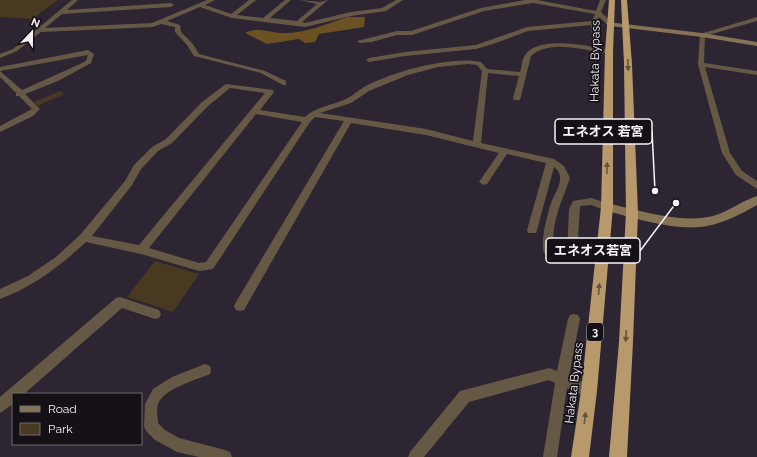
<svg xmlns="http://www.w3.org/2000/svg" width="757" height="457" font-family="Raleway,'Noto Sans JP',sans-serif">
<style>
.green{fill:#483920}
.forest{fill:#6c5123}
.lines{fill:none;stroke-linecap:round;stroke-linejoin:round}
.street{fill:#655946;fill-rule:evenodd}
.secondary{fill:#867355;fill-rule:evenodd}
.highway{fill:#b7996b;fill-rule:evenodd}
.oneway{fill:#665440}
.labels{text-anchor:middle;stroke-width:3.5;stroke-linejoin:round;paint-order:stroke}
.shield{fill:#141016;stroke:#b4aeb6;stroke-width:1}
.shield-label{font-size:11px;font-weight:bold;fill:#f8f2fa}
.street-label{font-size:12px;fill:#f8f2fa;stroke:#141016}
.leader{fill:none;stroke:#f8f2fa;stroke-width:1.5}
.callout-dot{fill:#f8f2fa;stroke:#141016;stroke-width:1.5}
.callout{fill:#141016;stroke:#f8f2fa;stroke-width:1.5}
.callout-label{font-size:13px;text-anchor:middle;font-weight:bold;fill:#f8f2fa}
</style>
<rect width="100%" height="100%" fill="#2e2532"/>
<path class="green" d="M 0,0 L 58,0 L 32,19 L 0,17 Z
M 60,91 L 64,94 L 38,106 L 34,102 Z
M 155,261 L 199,274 L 173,312 L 127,297 Z"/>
<path class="forest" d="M 348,17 L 365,17 L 364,27 L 319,34 L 315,42 L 305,43 L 299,39 L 267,44 L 245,33 C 259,26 270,33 284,33 C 305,34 328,23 348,17 Z"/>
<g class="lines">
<path class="street" d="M 72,0 L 78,0 L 67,10 L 171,3 L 174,5 L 171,7 L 62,14 L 45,28 L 152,23 L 207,0 L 215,0 L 205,5 L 231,14 L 249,0 L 256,0 L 237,15 L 263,18 L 285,0 L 291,0 L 270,18 L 297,21 L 317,4 L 300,0 L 320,2 L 328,0 L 302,22 L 305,23 L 351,12 L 382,8 L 396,0 L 403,0 L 386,11 L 351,16 L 305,27 L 232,18 L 200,7 L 167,21 L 180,25 L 181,32 L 192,43 L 199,54 L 265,71 L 286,81 L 286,85 L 283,85 L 261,73 L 194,56 L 187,45 L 175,32 L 175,27 L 161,24 L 153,27 L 41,32 L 17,51 L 0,58 L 0,54 L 13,49 Z
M 525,0 L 537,0 L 596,11 L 600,0 L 606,0 L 601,12 L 613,24 L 608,25 L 599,17 L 597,23 L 599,48 L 611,51 L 611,53 C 605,54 599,52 593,51 C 573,47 547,42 531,56 L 520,100 L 514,100 L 513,98 L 519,76 L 488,73 L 481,143 L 554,159 L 564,166 L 570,178 C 562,201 550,225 554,249 L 567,254 L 569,209 L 573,201 L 591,198 L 610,204 L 612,207 L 607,211 L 591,205 L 580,206 L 577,256 C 572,266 551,262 545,254 C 542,251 543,243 543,239 C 544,226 548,213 552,200 C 555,194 561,184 560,177 C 560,173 557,169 554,167 L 537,230 L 536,233 L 528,233 L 527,230 L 546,163 L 507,154 L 487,184 L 484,185 L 479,182 L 499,153 L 426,135 L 351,123 L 244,310 L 240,311 L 236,310 L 234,306 L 236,302 L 344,121 L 315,117 L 310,122 L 213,269 L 199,271 L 141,254 L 86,242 C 60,266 33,287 0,299 L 0,289 L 28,276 L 56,257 L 80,235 L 125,181 L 134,165 L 152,147 L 166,139 L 202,102 L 226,84 L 273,90 L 274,92 L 260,110 L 305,117 C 317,106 331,106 346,99 C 352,96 357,91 364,87 C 391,72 451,55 481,62 L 487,69 L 520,72 C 522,66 522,58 526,54 C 538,38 576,44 593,47 L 591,25 L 528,31 L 493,44 L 476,49 L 405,56 L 369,62 L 366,60 L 369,58 L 405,52 L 476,45 L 527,27 L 592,21 L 595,14 L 533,3 L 484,11 L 412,35 L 397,35 L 372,42 L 360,43 L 357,41 L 397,31 L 411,31 L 481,8 ZM 468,64 L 477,65 L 482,71 L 473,141 L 426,129 L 320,113 L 351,103 L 369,91 L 408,75 L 438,67 ZM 230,88 L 265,93 L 139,245 L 92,236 L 132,185 L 141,169 L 158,151 L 172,143 L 208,106 ZM 256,114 L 302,122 L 206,262 L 199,263 L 149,248 Z
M 757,17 L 757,21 L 705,36 L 704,63 L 757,71 L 757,75 L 705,67 L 730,153 L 742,171 L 757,181 L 757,189 L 736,175 L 722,153 L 698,64 L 700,34 Z
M 88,50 L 94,54 L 91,63 L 58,81 L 25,94 L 40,109 L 33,116 L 0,132 L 0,126 L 32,109 L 19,96 L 16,96 L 16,93 L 0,77 L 0,67 ZM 88,55 L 86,61 L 78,65 L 22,90 L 0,71 Z
M 120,297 L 159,310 L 161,314 L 159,318 L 155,319 L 122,308 L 24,394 L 13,394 L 13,404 L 0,413 L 0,397 L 116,298 Z
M 574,314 L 578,315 L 580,319 L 569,376 L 594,386 L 596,391 L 594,396 L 589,398 L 567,388 L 557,457 L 543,457 L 555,383 L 549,380 L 469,402 L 424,457 L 408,457 L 410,452 L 460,391 L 549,368 L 557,371 L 568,319 L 570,315 Z
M 205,364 L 210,366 L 211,370 L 210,374 C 196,380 163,389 158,404 C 156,410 158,417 158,423 L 165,430 L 179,438 L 225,450 L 230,452 L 232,457 L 199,457 L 177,452 L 155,440 L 146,431 L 144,426 L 145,404 L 153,389 L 172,377 Z"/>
<path class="secondary" d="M 607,22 L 702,33 L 757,42 L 757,46 L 702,37 L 610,26 L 606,24 Z
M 757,196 L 757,205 C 743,213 728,221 712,225 C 682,233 637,219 607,211 L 603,210 L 601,207 L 603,204 L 607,203 C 637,210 682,224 713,216 C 728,212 741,201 757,196 Z"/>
<path class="highway" d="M 609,0 L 615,0 L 613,52 L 613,207 L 597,391 L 589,457 L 571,457 L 581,391 L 601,207 L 605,52 Z
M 621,0 L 627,0 L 632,64 L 638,213 L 633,342 L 627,457 L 609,457 L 619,342 L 626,213 L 624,64 Z"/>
</g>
<defs><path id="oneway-solid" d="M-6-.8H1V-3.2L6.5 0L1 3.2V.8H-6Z"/></defs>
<g class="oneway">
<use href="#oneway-solid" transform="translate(628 65) rotate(88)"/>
<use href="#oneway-solid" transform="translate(607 168) rotate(-89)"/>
<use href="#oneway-solid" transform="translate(599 289) rotate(-85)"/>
<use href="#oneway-solid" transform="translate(626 336) rotate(93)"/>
<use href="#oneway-solid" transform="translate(585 418) rotate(-82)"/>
</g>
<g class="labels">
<rect class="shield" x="587" y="323" width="16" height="18" rx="3"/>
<g class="shield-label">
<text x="595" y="336">3</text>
</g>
<g class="street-label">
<text transform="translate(595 61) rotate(-89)" y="4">Hakata Bypass</text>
<text transform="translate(574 383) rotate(-83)" y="4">Hakata Bypass</text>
</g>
</g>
<path class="leader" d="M655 191L652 131M676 203L640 251"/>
<g class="callout-dot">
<circle cx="655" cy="191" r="4"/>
<circle cx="676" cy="203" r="4"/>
</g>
<g class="callout">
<rect x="555" y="119" width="97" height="25" rx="4"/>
<rect x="546" y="238" width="94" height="25" rx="4"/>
</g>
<g class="callout-label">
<text x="603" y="136">エネオス 若宮</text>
<text x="593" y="255">エネオス若宮</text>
</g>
<rect x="12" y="393" width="130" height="52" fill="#141016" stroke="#6f6a71"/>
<rect x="20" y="406" width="20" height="6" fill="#867355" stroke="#6f6a71"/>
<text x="48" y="413" font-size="12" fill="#f8f2fa">Road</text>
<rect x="20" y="423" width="20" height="12" fill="#483920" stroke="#6f6a71"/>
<text x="48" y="433" font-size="12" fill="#f8f2fa">Park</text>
<g transform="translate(32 32) rotate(22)" stroke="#141016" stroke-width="3" paint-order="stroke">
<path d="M0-3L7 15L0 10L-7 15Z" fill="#f8f2fa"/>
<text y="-6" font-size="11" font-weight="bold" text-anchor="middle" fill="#f8f2fa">N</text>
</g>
</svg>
